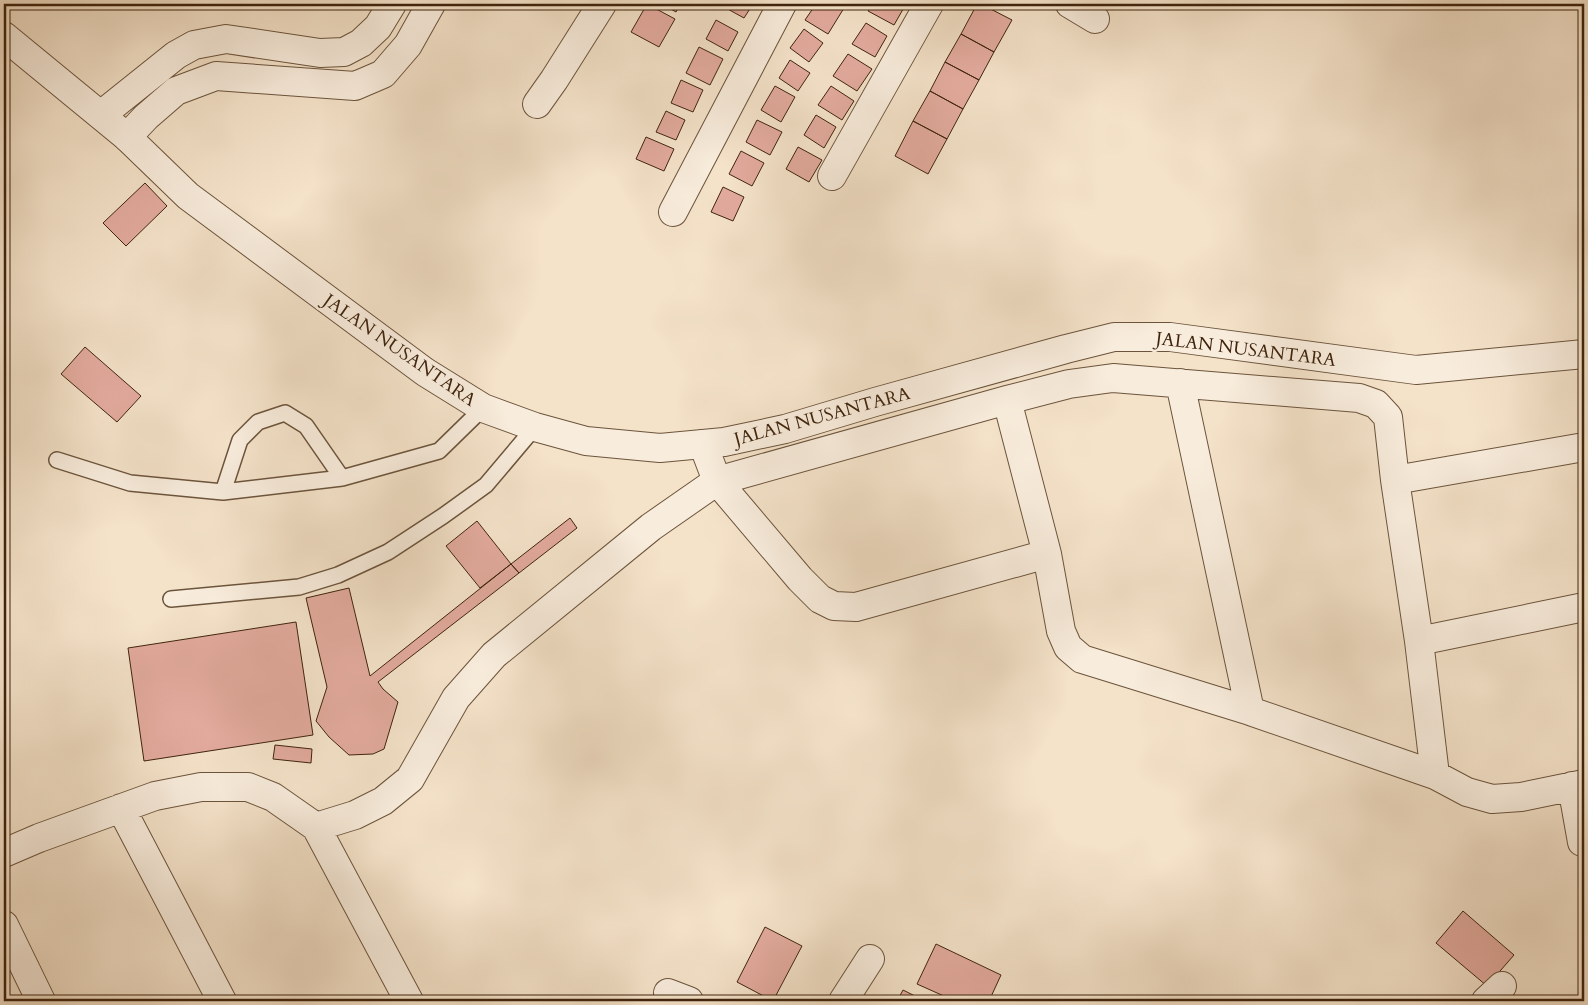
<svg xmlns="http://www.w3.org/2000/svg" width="1588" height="1005" font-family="Cardo,serif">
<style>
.building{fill:#e2aa9d;stroke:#3f240d}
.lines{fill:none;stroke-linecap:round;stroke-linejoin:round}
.service-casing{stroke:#6c543c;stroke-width:18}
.minor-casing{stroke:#6c543c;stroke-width:30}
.tertiary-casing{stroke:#6c543c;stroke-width:30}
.service{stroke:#f8ecdc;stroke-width:15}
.minor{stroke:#f8ecdc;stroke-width:28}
.tertiary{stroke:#f8ecdc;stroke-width:28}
.labels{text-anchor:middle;stroke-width:5;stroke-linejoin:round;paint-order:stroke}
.street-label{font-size:18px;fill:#3f240d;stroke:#f8ecdc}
</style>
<rect width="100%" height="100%" fill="#f4e2c9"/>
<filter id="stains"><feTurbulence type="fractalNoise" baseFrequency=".004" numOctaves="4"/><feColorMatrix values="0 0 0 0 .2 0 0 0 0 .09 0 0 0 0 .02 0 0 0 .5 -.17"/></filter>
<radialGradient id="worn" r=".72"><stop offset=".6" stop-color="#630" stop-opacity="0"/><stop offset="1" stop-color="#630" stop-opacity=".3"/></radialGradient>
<path class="building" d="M 647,4 L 675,19 L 659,47 L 631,32 Z
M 662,4 L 680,4 L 676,12 Z
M 726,4 L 753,4 L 744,18 L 724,7 Z
M 816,4 L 838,4 L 844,8 L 828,34 L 805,20 Z
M 873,4 L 906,4 L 894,25 L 868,11 Z
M 977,4 L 981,4 L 1012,20 L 994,52 L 961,34 Z
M 716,20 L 738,32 L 728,51 L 706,39 Z
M 866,23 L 887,36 L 875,57 L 852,44 Z
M 804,29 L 823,43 L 809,62 L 790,48 Z
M 961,34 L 994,52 L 979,80 L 945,62 Z
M 699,47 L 723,59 L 710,85 L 686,73 Z
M 848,54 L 872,69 L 857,91 L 833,76 Z
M 790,60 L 810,73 L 798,91 L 779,78 Z
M 945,62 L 979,80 L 963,109 L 930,91 Z
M 681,80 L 703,90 L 693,112 L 671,103 Z
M 775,86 L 795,97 L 781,122 L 761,110 Z
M 831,86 L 854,101 L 842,120 L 818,105 Z
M 930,91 L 963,109 L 947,139 L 913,121 Z
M 666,111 L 685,120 L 676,140 L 656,132 Z
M 816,115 L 836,127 L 824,148 L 804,135 Z
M 757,120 L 782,132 L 770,155 L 746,142 Z
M 913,121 L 947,139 L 928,174 L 895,156 Z
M 646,137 L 674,149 L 664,171 L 636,159 Z
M 798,147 L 822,160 L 809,182 L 786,169 Z
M 741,151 L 764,163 L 752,186 L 729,174 Z
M 145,183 L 167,206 L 126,246 L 103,223 Z
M 723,187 L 744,197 L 733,221 L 711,212 Z
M 85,347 L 141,396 L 117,422 L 61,374 Z
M 570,518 L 577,528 L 519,573 L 511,564 Z
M 477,521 L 511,564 L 480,588 L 446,546 Z
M 511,564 L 519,573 L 378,682 L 383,689 L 398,702 L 384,749 L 373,754 L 349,755 L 329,737 L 316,721 L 327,687 L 306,598 L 349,588 L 370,676 Z
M 296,622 L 313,735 L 144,761 L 128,648 Z
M 275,745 L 312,749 L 311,763 L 273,759 Z
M 1463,911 L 1514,955 L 1487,986 L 1436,943 Z
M 765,927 L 802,946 L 773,1001 L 737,982 Z
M 936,944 L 1001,975 L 989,1001 L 955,1001 L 917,984 Z
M 903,990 L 925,1001 L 897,1001 Z"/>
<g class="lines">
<defs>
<path id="service" d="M 57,460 L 130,483 L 223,492 L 342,478 L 439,451 L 483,408
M 223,492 L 240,440 L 258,422 L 285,413 L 306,426 L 342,478
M 171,599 L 299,587 L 338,575 L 388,552 L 443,516 L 486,485 L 535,427"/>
<path id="minor" d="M 1070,4 L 1095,19
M 537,104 L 554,80 L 602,4
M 101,115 L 176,55 L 194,45 L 226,39 L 320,53 L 344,52 L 361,43 L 378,27 L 392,4
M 127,137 L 146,117 L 176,91 L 216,76 L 355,86 L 383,74 L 408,45 L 431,4
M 832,176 L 929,4
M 673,212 L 782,4
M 1180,383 L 1250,711
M 1007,400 L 1047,554 L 1061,631 L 1068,647 L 1082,659 L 1250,711 L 1435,775 L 1467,792 L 1492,799 L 1521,797 L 1584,784
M 703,444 L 717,481 L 800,579 L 820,599 L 834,606 L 856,607 L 1047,554
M 1395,480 L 1584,447
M 1419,641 L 1584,607
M 1572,786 L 1582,842
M 121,808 L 222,1001
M 316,827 L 409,1001
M 4,853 L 39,838 L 155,796 L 201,787 L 248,787 L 273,797 L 316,827 L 355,815 L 383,801 L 410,779 L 456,698 L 494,655 L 651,527 L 717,481 L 1007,400 L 1069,384 L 1113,378 L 1359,398 L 1376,404 L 1388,417 L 1395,480 L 1419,641 L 1435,775
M 4,925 L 41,1001
M 668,993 L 689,1001
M 843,1001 L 870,959
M 1486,1001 L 1502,986"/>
<path id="tertiary" d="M 4,36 L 127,137 L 188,196 L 425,372 L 483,408 L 535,427 L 586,441 L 660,448 L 724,442 L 785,429 L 875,402 L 1066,349 L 1114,337 L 1170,337 L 1416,370 L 1584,354"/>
</defs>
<use href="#service" class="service-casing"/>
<use href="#minor" class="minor-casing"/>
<use href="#tertiary" class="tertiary-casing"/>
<use href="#service" class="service"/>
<use href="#minor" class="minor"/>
<use href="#tertiary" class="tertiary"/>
</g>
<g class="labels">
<g class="street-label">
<text transform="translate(1246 349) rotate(7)" y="6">JALAN NUSANTARA</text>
<text transform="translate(400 350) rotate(35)" y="6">JALAN NUSANTARA</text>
<text transform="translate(822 416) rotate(-15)" y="6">JALAN NUSANTARA</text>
</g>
</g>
<rect width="1588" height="1005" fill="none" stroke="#f4e2c9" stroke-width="20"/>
<rect x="5" y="5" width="1578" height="995" fill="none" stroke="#3f240d" stroke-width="2.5"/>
<rect x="10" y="10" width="1568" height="985" fill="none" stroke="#3f240d"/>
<rect width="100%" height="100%" filter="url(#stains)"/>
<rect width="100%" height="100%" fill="url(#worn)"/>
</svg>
